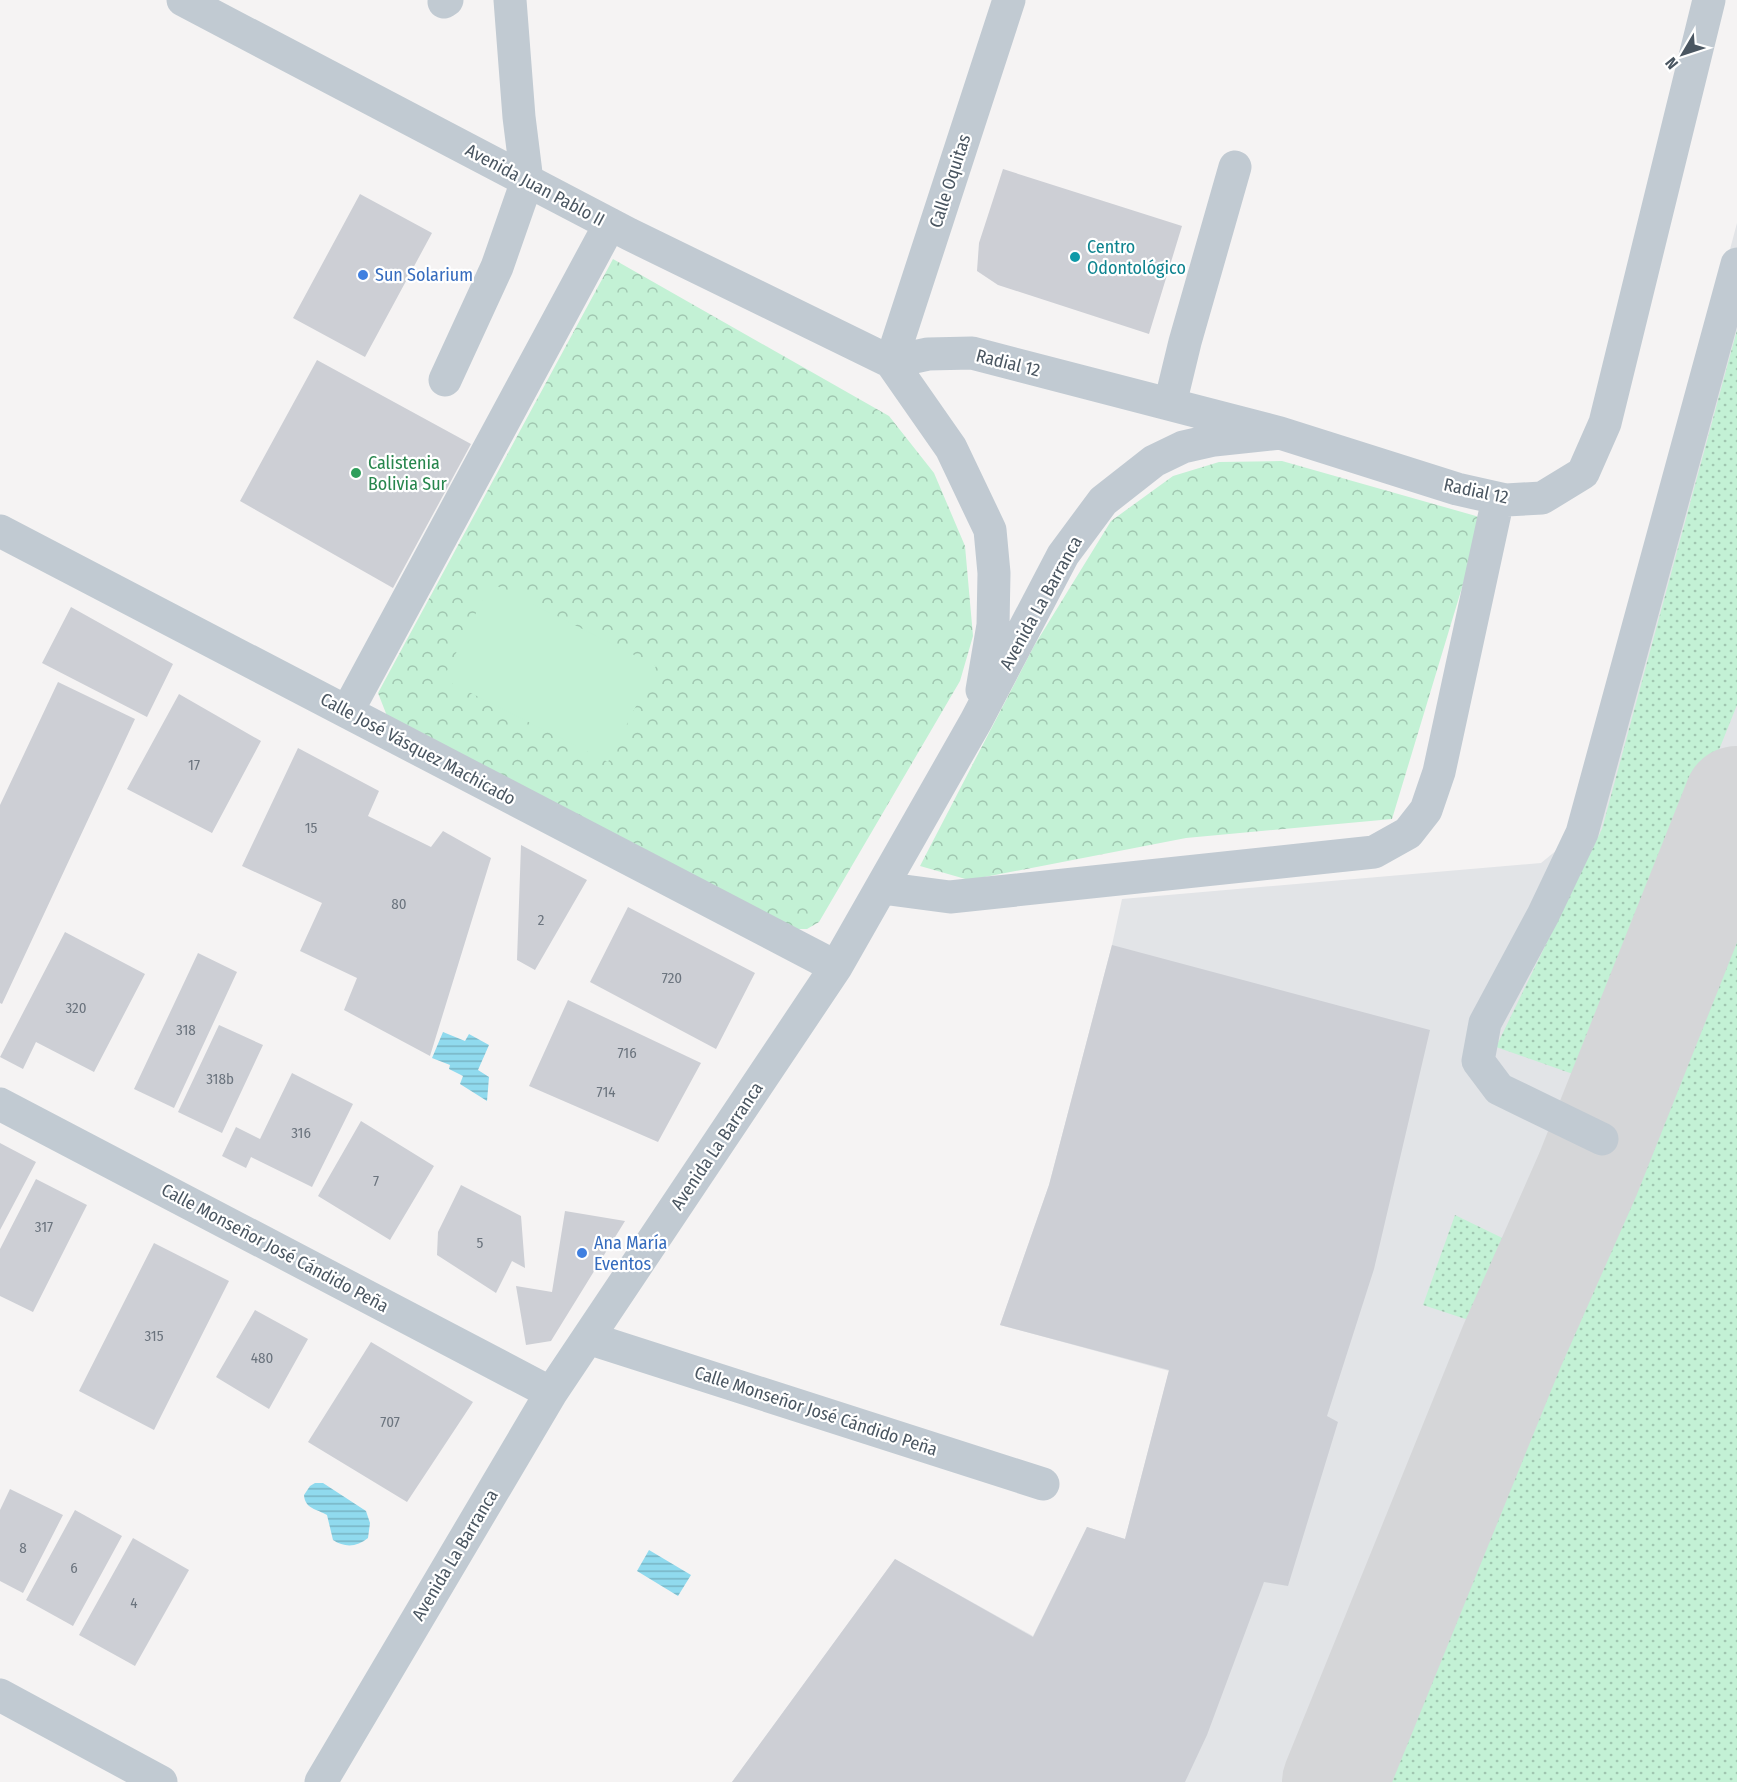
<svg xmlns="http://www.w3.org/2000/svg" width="1737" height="1782" font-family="'Fira Sans Condensed',sans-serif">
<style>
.airport{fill:#e2e4e7}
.grass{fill:url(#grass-dots)}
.park{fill:url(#park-crowns)}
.garden{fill:#c3f1d5}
.water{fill:url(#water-rules)}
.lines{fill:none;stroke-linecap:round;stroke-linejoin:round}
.taxiway{stroke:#d5d6d8;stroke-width:106}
.building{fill:#cdcfd5}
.minor{stroke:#c1cad2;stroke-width:33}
.culture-dot{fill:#0f9aa8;stroke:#fff;stroke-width:2}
.shop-dot{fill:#3f7fe0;stroke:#fff;stroke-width:2}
.leisure-dot{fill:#2e9e5b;stroke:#fff;stroke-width:2}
.labels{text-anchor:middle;stroke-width:4.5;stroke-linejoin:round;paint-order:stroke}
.number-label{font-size:15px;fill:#6b747e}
.street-label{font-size:18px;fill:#4a5661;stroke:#fff}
.culture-label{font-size:18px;fill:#0d838f;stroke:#fff;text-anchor:start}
.shop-label{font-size:18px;fill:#366cbe;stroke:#fff;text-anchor:start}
.leisure-label{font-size:18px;fill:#27864d;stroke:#fff;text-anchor:start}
</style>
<defs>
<pattern id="grass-dots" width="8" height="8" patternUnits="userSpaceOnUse" patternTransform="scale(1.5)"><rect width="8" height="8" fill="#c3f1d5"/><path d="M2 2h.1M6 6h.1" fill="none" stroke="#a0c6b0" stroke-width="1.8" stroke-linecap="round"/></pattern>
<pattern id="park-crowns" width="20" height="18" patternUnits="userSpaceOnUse" patternTransform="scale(1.5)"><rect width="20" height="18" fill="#c3f1d5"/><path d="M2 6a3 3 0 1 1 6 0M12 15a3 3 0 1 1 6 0" fill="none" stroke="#a0c6b0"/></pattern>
<pattern id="water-rules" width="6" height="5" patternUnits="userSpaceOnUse" patternTransform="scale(1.5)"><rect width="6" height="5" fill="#90daee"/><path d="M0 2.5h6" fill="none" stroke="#78b4c4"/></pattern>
</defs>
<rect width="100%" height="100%" fill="#f5f3f3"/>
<path class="airport" d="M 1737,223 L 1737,1782 L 732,1782 L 895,1559 L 1033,1636 L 1087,1527 L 1125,1539 L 1169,1371 L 1000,1325 L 1049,1185 L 1112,945 L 1122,899 L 1541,863 L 1574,836 Z"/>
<path class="grass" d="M 1737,330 L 1737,705 L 1587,1079 L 1496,1047 L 1602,829 Z
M 1737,889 L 1737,1782 L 1375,1782 L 1384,1752 L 1423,1666 Z
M 1455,1215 L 1527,1250 L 1496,1329 L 1423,1305 Z"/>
<path class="park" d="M 613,259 L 889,416 L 934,473 L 965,546 L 973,636 L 960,681 L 819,922 L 807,929 L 790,929 L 387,716 L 378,693 Z
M 1282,461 L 1483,518 L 1392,819 L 1186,838 L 969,880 L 920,866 L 1034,646 L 1111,521 L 1173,476 L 1219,462 Z"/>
<path class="garden" d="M 491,583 L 656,666 L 608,762 L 443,679 Z"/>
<path class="water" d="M 443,1032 L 465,1041 L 469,1034 L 489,1045 L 478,1070 L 489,1077 L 487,1101 L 460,1084 L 463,1076 L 449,1069 L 450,1065 L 432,1058 Z
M 315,1483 L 323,1483 L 366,1511 L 370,1523 L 368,1538 C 357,1547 345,1548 333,1540 L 327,1515 C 317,1509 305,1509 304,1495 L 310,1486 Z
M 649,1550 L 691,1575 L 678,1596 L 637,1571 Z"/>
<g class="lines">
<path class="taxiway" d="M 1335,1782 L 1512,1346 L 1588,1174 L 1737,799"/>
</g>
<path class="building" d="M 1003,169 L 1182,226 L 1149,334 L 998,285 L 977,271 L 979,243 Z
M 360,194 L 432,233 L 365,357 L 293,318 Z
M 317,360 L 471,444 L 393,588 L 240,501 Z
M 71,607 L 173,664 L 147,717 L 42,663 Z
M 58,682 L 135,719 L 2,1004 L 0,1003 L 0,805 Z
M 179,694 L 261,741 L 212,833 L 127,789 Z
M 298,748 L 379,791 L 368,816 L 431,847 L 443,831 L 491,858 L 430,1056 L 344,1010 L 357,978 L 300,951 L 322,903 L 242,866 Z
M 521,845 L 587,880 L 535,970 L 517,960 Z
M 628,907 L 755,973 L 716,1049 L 590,982 Z
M 65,932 L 145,974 L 94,1072 L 36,1042 L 23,1069 L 0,1057 Z
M 1112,945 L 1430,1030 L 1374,1269 L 1327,1416 L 1338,1422 L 1288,1586 L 1264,1582 L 1207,1735 L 1185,1782 L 732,1782 L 895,1559 L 1033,1637 L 1087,1527 L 1125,1539 L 1169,1370 L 1000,1325 L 1049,1185 Z
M 198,953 L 237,972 L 174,1108 L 134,1089 Z
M 568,1000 L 701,1063 L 658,1142 L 529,1086 Z
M 219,1025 L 263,1045 L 222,1133 L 178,1112 Z
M 292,1073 L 353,1104 L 312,1187 L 251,1157 L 246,1168 L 222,1156 L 236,1127 L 260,1139 Z
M 361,1121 L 434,1166 L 390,1240 L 318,1196 Z
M 0,1143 L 36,1162 L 0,1230 Z
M 36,1179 L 87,1205 L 33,1312 L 0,1296 L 0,1249 Z
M 461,1185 L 521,1216 L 525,1268 L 512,1261 L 496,1293 L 437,1255 L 438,1232 Z
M 565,1211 L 625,1221 L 551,1341 L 526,1345 L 516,1286 L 552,1292 Z
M 154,1243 L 229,1281 L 154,1430 L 79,1391 Z
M 255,1310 L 308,1339 L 269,1409 L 216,1377 Z
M 371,1342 L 473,1402 L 407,1502 L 308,1442 Z
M 10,1489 L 63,1515 L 23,1593 L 0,1581 L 0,1510 Z
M 75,1510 L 122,1536 L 73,1626 L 26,1600 Z
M 133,1538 L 189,1570 L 135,1666 L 79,1635 Z"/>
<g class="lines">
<path class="minor" d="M 183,0 L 629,234 L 891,362 L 951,448 L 990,530 L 994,573 L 993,625 L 982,690
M 444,2 L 447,0
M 891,362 L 928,354 L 972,353 L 1280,433 L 1457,489 L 1506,500 L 1542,498 L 1583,473 L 1605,423 L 1709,0
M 891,362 L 1009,0
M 445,380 L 497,267 L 527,181 L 519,117 L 510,0
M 1170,404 L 1185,342 L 1235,167
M 0,531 L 836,967
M 347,712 L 610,224
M 882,888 L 950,897 L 1374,852 L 1408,833 L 1426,810 L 1439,772 L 1498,499
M 0,1104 L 551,1393
M 1602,1139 L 1499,1089 L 1478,1061 L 1485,1023 L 1543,915 L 1582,833 L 1737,264
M 588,1338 L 1043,1484
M 0,1695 L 161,1782
M 321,1782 L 551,1393 L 836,967 L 976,721 L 1063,555 L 1103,501 L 1154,461 L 1183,447 L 1214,440 L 1280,433"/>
</g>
<circle class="culture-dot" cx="1075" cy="257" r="6"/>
<g class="shop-dot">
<circle cx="363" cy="275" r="6"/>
<circle cx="582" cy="1253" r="6"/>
</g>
<circle class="leisure-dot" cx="356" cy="473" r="6"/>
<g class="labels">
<g class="number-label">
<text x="194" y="770">17</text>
<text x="311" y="833">15</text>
<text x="399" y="909">80</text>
<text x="541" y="925">2</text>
<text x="672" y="983">720</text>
<text x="76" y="1013">320</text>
<text x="186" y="1035">318</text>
<text x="627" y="1058">716</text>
<text x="220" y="1084">318b</text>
<text x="606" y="1097">714</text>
<text x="301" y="1138">316</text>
<text x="376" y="1186">7</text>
<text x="44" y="1232">317</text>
<text x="480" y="1248">5</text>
<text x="154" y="1341">315</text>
<text x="262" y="1363">480</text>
<text x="390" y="1427">707</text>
<text x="23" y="1553">8</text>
<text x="74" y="1573">6</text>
<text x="134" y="1608">4</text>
</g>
<g class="street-label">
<text transform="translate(950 181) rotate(-72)" y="6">Calle Oquitas</text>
<text transform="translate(535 185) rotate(28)" y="6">Avenida Juan Pablo II</text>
<text transform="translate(1008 363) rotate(14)" y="6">Radial 12</text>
<text transform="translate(1476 491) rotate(12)" y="6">Radial 12</text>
<text transform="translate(1041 603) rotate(-61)" y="6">Avenida La Barranca</text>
<text transform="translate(418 749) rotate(28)" y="6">Calle José Vásquez Machicado</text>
<text transform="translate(717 1146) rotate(-56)" y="6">Avenida La Barranca</text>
<text transform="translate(275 1248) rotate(28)" y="6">Calle Monseñor José Cándido Peña</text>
<text transform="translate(816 1411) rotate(18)" y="6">Calle Monseñor José Cándido Peña</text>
<text transform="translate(455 1555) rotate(-59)" y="6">Avenida La Barranca</text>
</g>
<g class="culture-label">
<text x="1087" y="253">Centro<tspan x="1087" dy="21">Odontológico</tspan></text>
</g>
<g class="shop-label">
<text x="375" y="281">Sun Solarium</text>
<text x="594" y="1249">Ana María<tspan x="594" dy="21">Eventos</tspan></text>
</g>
<g class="leisure-label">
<text x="368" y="469">Calistenia<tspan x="368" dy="21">Bolivia Sur</tspan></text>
</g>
</g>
<g transform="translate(1683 54) rotate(231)" stroke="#ffffff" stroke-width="4.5" paint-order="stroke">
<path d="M0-4.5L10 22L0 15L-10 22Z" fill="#4a5661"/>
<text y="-9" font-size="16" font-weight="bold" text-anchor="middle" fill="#4a5661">N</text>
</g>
</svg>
